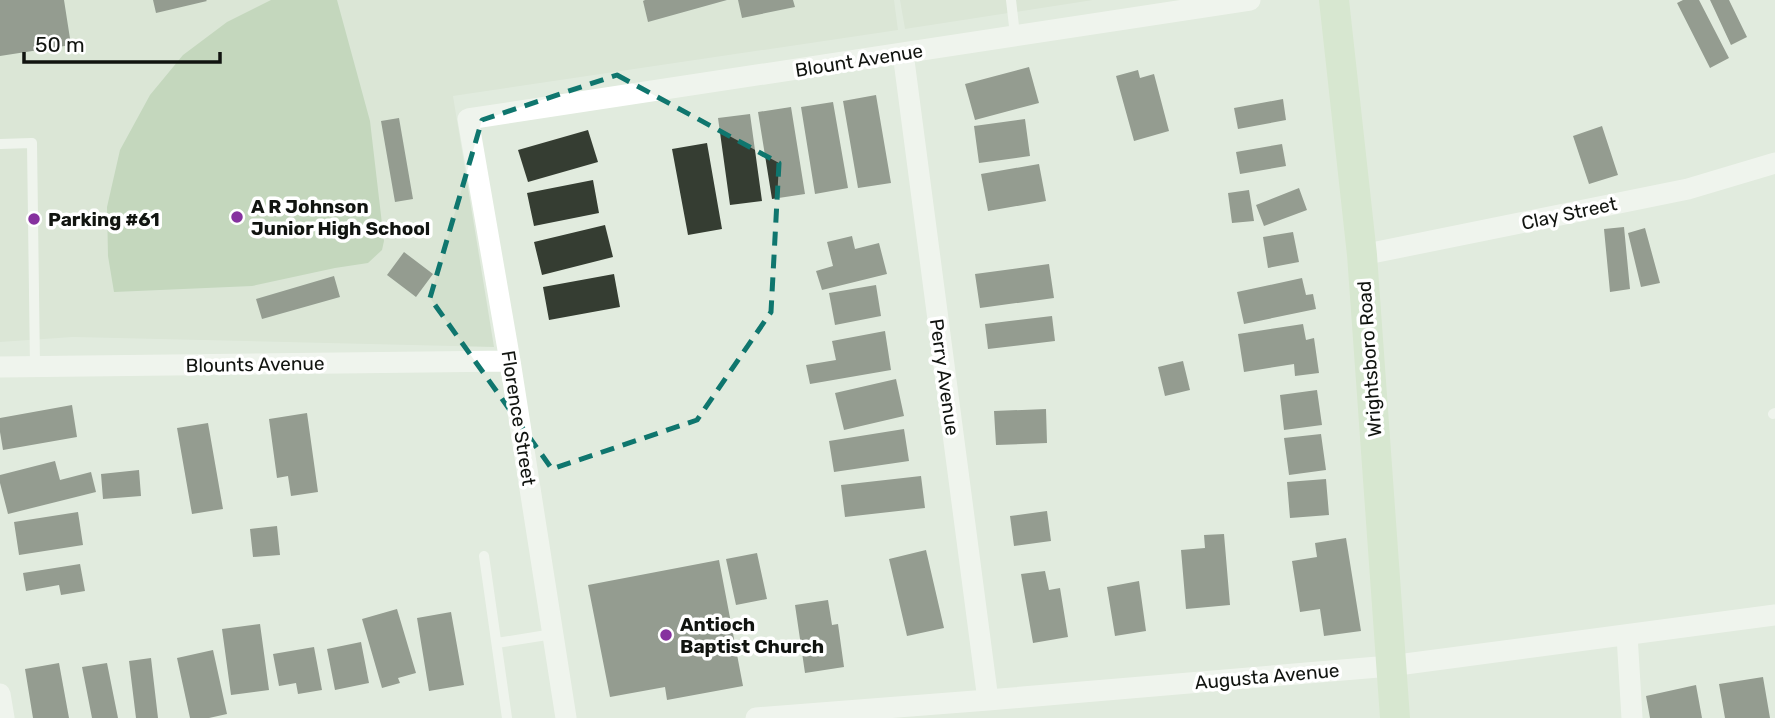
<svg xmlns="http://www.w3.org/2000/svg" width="1775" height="718" font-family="Rubik,sans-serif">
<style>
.built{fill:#d2e0cd}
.green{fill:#a0bf95}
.building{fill:#353d32}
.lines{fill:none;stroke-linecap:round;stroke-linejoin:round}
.lane{stroke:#fff;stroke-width:10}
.street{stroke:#fff;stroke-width:21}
.secondary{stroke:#cbe3bf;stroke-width:30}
.marked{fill:none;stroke:#0f766e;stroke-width:5;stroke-dasharray:14 9;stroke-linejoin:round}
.poi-dot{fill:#86319f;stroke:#fff;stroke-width:2.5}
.labels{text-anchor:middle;stroke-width:7;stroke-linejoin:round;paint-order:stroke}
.street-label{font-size:19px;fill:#111410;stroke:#fff}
.poi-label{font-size:19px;font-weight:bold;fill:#111410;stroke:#fff;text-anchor:start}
</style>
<rect width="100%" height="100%" fill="#e1ebde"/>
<path class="built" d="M 0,0 L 894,0 L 898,30 L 453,96 L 494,347 L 73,337 L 0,342 Z
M 900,0 L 1093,0 L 905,29 Z"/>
<path class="green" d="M 271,0 L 337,0 L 370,121 L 384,241 L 382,250 L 368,263 L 335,268 L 252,286 L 114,292 L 108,256 L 107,207 L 120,150 L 150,95 L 183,55 L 227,22 Z"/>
<path class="building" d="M 0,0 L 64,0 L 71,45 L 0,56 Z
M 153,0 L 206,0 L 207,1 L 156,13 Z
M 727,0 L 648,22 L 643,1 L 645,0 Z
M 738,0 L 793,0 L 795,7 L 742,18 Z
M 1683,0 L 1699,0 L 1729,58 L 1710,68 L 1677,3 Z
M 1710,0 L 1729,0 L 1747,37 L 1731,45 Z
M 1029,67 L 1039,103 L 975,120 L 965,84 Z
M 1138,70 L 1140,78 L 1154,74 L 1169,131 L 1134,141 L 1116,76 Z
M 876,95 L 891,183 L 858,188 L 843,101 Z
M 1283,99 L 1286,120 L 1238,129 L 1234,108 Z
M 833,102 L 848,188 L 815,194 L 801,107 Z
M 791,107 L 805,194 L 772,199 L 758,112 Z
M 750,114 L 762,201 L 730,205 L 718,118 Z
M 399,118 L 413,199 L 395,202 L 381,121 Z
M 1025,119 L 1030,156 L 979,163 L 974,126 Z
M 1602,126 L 1618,175 L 1589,184 L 1573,136 Z
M 588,130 L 598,162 L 528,182 L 518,150 Z
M 707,143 L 722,229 L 688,235 L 672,149 Z
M 1282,144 L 1286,166 L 1240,174 L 1236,152 Z
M 1039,164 L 1046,201 L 988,211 L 981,174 Z
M 593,180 L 599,213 L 534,226 L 527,193 Z
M 1299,188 L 1307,210 L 1264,226 L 1256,205 Z
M 1249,190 L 1254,221 L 1232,223 L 1228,193 Z
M 605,225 L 613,257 L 542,275 L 534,242 Z
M 1624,227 L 1630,289 L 1610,292 L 1604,229 Z
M 1645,228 L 1660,283 L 1641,287 L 1628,233 Z
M 1293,232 L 1299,262 L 1268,268 L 1263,237 Z
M 852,236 L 855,249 L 879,243 L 887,274 L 822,290 L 816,271 L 833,266 L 827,242 Z
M 404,252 L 433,274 L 416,297 L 387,275 Z
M 1049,264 L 1054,298 L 980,308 L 975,274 Z
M 614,274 L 620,307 L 549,320 L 543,287 Z
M 334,276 L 340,297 L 262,319 L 256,299 Z
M 1302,278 L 1306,295 L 1313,294 L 1316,309 L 1244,324 L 1237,292 Z
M 876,285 L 881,316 L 835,325 L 829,293 Z
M 1052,316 L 1055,341 L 988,349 L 985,324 Z
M 1303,324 L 1306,340 L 1314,338 L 1319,373 L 1295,376 L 1294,364 L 1244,372 L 1238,334 Z
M 885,331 L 891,370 L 810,384 L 806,365 L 836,360 L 832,341 Z
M 1183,361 L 1190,390 L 1165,396 L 1158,367 Z
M 896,379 L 904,416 L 844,430 L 835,393 Z
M 1317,390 L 1322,425 L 1284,430 L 1280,395 Z
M 72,405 L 77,437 L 3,450 L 0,432 L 0,418 Z
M 1046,409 L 1047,443 L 996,445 L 994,411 Z
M 307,413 L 318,492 L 291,496 L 288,476 L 277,478 L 269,419 Z
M 208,423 L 223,509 L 192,514 L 177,428 Z
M 904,429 L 909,461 L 834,472 L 829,441 Z
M 1321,434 L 1326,470 L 1289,475 L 1284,438 Z
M 55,461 L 60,480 L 91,472 L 96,492 L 8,514 L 0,483 L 0,475 Z
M 139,470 L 141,496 L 103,499 L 101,474 Z
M 921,476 L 925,508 L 845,517 L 841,485 Z
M 1326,479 L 1329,515 L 1290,518 L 1287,482 Z
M 1047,511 L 1051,541 L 1014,546 L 1010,516 Z
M 78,512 L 83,545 L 19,555 L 14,522 Z
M 277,526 L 280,555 L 253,557 L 250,529 Z
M 1224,534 L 1230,605 L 1186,609 L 1181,550 L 1205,548 L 1204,535 Z
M 1346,538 L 1361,631 L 1324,636 L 1320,609 L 1300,612 L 1292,561 L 1317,557 L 1315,543 Z
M 926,550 L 944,628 L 907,636 L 889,559 Z
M 757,553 L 767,599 L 736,605 L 726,559 Z
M 719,560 L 743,686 L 667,700 L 665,687 L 610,697 L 588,585 Z
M 80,564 L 85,591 L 61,595 L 59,585 L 26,591 L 23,573 Z
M 1045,571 L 1049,590 L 1060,588 L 1068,637 L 1033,643 L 1021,574 Z
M 1139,581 L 1146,631 L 1115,636 L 1107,587 Z
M 828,600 L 832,625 L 838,624 L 844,667 L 805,673 L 795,605 Z
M 397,609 L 416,673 L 398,678 L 400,683 L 382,688 L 362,619 Z
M 451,612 L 464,685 L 429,691 L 417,618 Z
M 260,624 L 269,690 L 231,695 L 222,629 Z
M 361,642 L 369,683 L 335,690 L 327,649 Z
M 314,647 L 322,690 L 298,694 L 296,683 L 279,686 L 273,654 Z
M 213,650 L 227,714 L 209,718 L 190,718 L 177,658 Z
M 151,658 L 158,718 L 136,718 L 129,661 Z
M 59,663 L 69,718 L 33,718 L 25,669 Z
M 107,663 L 118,718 L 92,718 L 82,667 Z
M 1763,677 L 1770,718 L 1725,718 L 1719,684 Z
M 1696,685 L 1702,718 L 1650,718 L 1646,696 Z"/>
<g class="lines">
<path class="lane" d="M 1011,0 L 1015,35
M 0,144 L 32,143 L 35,367
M 1773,414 L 1775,413
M 484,556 L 507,718
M 497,643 L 553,634"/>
<path class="street" d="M 903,53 L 988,700
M 1362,255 L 1688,189 L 1775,163
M 0,367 L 510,361
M 1627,635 L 1632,718
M 0,694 L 4,718
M 566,718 L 510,361 L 468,119 L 1250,0
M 756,718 L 988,700 L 1390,666 L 1775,615"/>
<path class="secondary" d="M 1334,0 L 1362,255 L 1395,718"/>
</g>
<path d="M0 0H1775V718H0ZM 617,75 L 779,163 L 771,312 L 697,420 L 552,469 L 430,298 L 482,120 Z" fill="#e1ebde" fill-opacity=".55" fill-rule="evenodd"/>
<path class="marked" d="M 617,75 L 779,163 L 771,312 L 697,420 L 552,469 L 430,298 L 482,120 Z"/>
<g class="poi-dot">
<circle cx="237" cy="217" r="7"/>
<circle cx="34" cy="219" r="7"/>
<circle cx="666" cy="635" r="7"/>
</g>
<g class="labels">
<g class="street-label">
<text transform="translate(859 60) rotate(-9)" y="7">Blount Avenue</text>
<text transform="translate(1569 213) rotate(-12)" y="7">Clay Street</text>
<text transform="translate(1369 359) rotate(-94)" y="7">Wrightsboro Road</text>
<text transform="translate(255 364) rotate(-1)" y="7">Blounts Avenue</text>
<text transform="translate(945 377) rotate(82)" y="7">Perry Avenue</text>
<text transform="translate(519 418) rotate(81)" y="7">Florence Street</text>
<text transform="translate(1267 676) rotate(-5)" y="7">Augusta Avenue</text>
</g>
<g class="poi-label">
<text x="251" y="213">A R Johnson<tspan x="251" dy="22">Junior High School</tspan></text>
<text x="48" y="226">Parking #61</text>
<text x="680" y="631">Antioch<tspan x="680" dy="22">Baptist Church</tspan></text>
</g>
</g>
<path d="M24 52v10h196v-10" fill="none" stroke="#111410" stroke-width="3.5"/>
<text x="35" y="52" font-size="21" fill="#111410" stroke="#ffffff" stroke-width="5" paint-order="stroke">50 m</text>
</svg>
